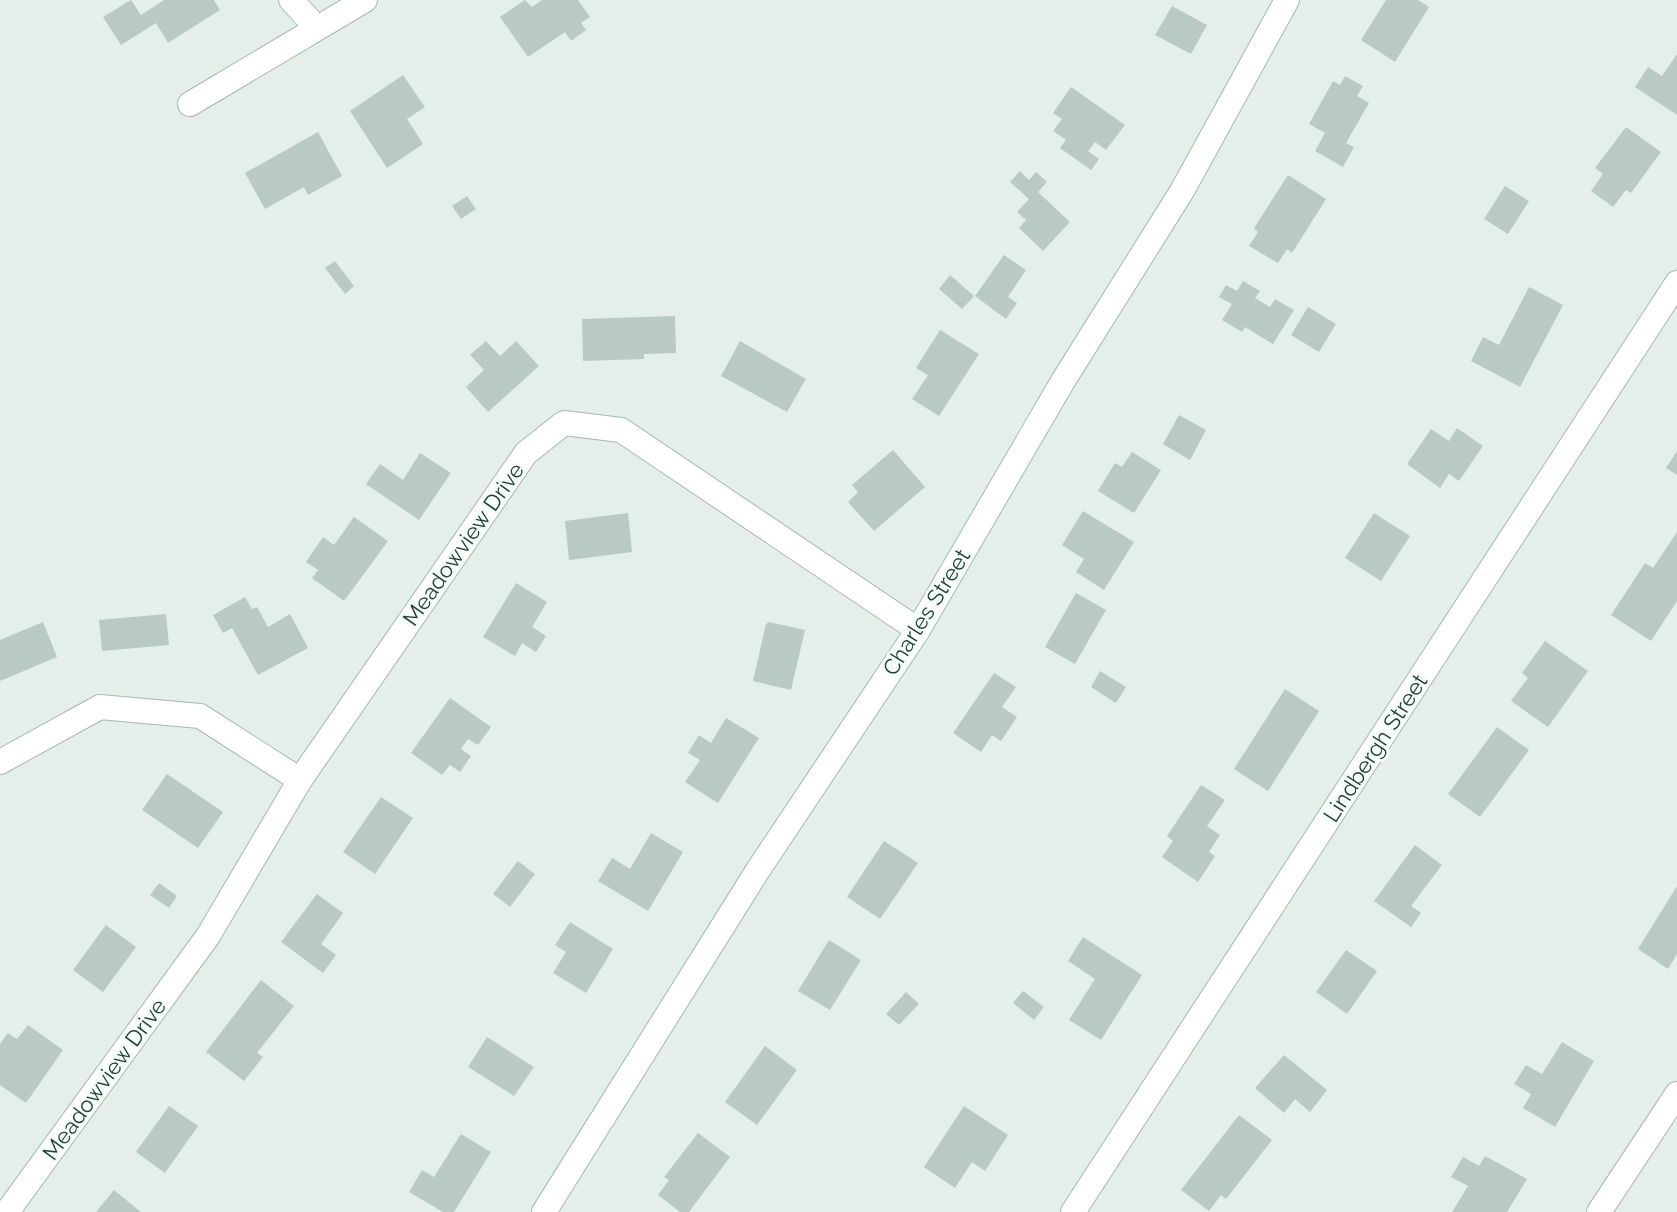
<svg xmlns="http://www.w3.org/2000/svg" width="1677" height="1212" font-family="Raleway,sans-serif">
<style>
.building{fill:#b9cac2}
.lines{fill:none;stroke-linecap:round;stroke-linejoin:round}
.street-casing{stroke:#a6b8b0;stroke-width:26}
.secondary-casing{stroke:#a2bbb1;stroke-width:26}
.street{stroke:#fff;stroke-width:24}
.secondary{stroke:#fff;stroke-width:24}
.labels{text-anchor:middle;stroke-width:6;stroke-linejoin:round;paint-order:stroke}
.street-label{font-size:22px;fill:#224237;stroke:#f5fbf8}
</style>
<rect width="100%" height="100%" fill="#e4efe9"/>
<path class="building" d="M 131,0 L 141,15 L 164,0 L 214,0 L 220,10 L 168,43 L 156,23 L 121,45 L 103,17 Z
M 525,0 L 532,7 L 542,0 L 578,0 L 590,17 L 581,23 L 586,30 L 571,41 L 565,32 L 528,57 L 500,17 Z
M 1386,0 L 1418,0 L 1429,7 L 1395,62 L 1361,40 Z
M 1172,6 L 1207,25 L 1191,54 L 1155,35 Z
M 1677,54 L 1677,115 L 1635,87 L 1648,67 L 1662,76 Z
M 403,75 L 425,107 L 407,119 L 423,144 L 387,168 L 350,111 Z
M 1345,76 L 1363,86 L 1357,96 L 1369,103 L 1346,143 L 1354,147 L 1343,167 L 1315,151 L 1325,133 L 1309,124 L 1333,81 L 1340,85 Z
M 1071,87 L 1125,125 L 1106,150 L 1095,142 L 1088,151 L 1099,159 L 1091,170 L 1060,148 L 1066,140 L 1053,131 L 1062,119 L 1053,113 Z
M 1626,127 L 1661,152 L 1631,193 L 1626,190 L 1613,207 L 1591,191 L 1603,174 L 1595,168 Z
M 318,132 L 342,176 L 308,195 L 304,187 L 265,209 L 245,173 Z
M 1020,171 L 1029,180 L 1036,172 L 1047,182 L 1038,192 L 1070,222 L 1043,251 L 1019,228 L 1026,220 L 1017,212 L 1029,199 L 1010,182 Z
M 1288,175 L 1326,199 L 1292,253 L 1287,249 L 1278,263 L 1249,246 L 1258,232 L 1254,228 Z
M 1505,186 L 1529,201 L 1508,234 L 1484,219 Z
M 467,196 L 476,209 L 461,219 L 452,206 Z
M 1004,255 L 1026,270 L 1008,297 L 1017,303 L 1006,319 L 975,296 Z
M 335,261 L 354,286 L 345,294 L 325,268 Z
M 950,275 L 974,296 L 962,309 L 939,289 Z
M 1243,281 L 1260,291 L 1255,298 L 1270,307 L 1275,299 L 1294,310 L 1273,344 L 1245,327 L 1242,332 L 1222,320 L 1232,304 L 1219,297 L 1226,285 L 1237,291 Z
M 1529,287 L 1563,305 L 1520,387 L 1471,361 L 1483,337 L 1499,345 Z
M 1308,307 L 1336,324 L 1319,352 L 1291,335 Z
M 675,316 L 676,353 L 644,354 L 644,359 L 583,361 L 582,319 Z
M 940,330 L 979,354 L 939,416 L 912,399 L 928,375 L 916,368 Z
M 486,341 L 500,356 L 516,341 L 539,366 L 488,412 L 466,387 L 484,370 L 470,355 Z
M 740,341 L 806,379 L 787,412 L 721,376 Z
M 1179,415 L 1206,430 L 1190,460 L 1163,444 Z
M 1457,428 L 1483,446 L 1459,481 L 1449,474 L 1440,488 L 1407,464 L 1431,429 L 1449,441 Z
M 893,450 L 925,487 L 874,531 L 848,502 L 858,492 L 852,485 Z
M 1677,451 L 1677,475 L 1666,468 Z
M 1132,452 L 1161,470 L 1134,513 L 1098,491 L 1115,463 L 1122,467 Z
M 420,453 L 451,473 L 419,520 L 366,484 L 380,464 L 403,480 Z
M 1083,511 L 1134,542 L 1104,590 L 1076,572 L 1084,559 L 1062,545 Z
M 628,513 L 632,552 L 569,560 L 565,521 Z
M 1374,513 L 1410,536 L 1381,581 L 1345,558 Z
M 354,517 L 388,541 L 344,601 L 312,578 L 318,570 L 306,562 L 323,537 L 334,545 Z
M 1677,532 L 1677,601 L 1651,641 L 1611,615 L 1645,563 L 1653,568 Z
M 516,583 L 547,602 L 532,627 L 546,636 L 536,652 L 522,643 L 515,656 L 483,637 Z
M 1076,593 L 1106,610 L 1075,664 L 1045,647 Z
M 245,597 L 252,609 L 257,607 L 268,627 L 290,614 L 308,648 L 258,675 L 232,628 L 223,633 L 213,615 Z
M 166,614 L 169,645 L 102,651 L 99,620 Z
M 43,622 L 57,657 L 0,681 L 0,640 Z
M 769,622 L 805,630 L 791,690 L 753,681 L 766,624 Z
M 1545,641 L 1588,671 L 1548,727 L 1511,701 L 1528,678 L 1522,673 Z
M 1100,671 L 1126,687 L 1116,703 L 1091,687 Z
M 994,673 L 1016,687 L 1002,707 L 1017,717 L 1001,741 L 992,735 L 981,752 L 953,733 Z
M 1285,689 L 1319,711 L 1268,791 L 1234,769 Z
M 450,698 L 491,727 L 478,745 L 468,739 L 461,749 L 471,756 L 460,772 L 450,765 L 442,775 L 411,753 Z
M 726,718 L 759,738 L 718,803 L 685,782 L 700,760 L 688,753 L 699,735 L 711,743 Z
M 1497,727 L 1529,750 L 1480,817 L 1448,794 Z
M 167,774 L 223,812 L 198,848 L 142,810 Z
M 1201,785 L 1225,800 L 1207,826 L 1220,835 L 1209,852 L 1215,856 L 1198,882 L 1162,857 L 1173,841 L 1167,836 Z
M 381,797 L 413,818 L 375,874 L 343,852 Z
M 651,833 L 683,852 L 648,911 L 598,881 L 612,858 L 630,869 Z
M 884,841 L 918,863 L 880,919 L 847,897 Z
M 1415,845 L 1442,865 L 1411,906 L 1421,913 L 1411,927 L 1374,901 Z
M 518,861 L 535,874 L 510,907 L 493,894 Z
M 159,883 L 177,896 L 169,908 L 150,895 Z
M 1677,886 L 1677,954 L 1668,969 L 1638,949 Z
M 317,894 L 343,913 L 321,944 L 336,955 L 323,973 L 281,942 Z
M 570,922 L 613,949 L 586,993 L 553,973 L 566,952 L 555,945 Z
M 106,925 L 136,947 L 103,992 L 73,970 Z
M 1083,937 L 1142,975 L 1101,1040 L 1069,1020 L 1095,979 L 1068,961 Z
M 829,940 L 861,960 L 830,1010 L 798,991 Z
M 1346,950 L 1377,971 L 1347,1014 L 1316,992 Z
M 261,980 L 294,1006 L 257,1053 L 263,1057 L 244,1081 L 206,1052 Z
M 1023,991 L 1044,1007 L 1034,1020 L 1013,1003 Z
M 906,992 L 919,1004 L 899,1025 L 886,1014 Z
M 28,1025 L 63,1050 L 26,1103 L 0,1085 L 0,1044 L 8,1033 L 17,1039 Z
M 487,1037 L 534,1067 L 514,1096 L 468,1067 Z
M 1562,1042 L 1594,1061 L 1555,1127 L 1523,1108 L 1531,1094 L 1514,1084 L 1526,1065 L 1542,1074 Z
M 765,1046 L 797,1070 L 757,1125 L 725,1102 Z
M 1284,1055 L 1327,1090 L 1310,1112 L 1295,1099 L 1284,1113 L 1255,1088 Z
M 169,1106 L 198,1126 L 165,1173 L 136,1152 Z
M 964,1106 L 1008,1135 L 985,1171 L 972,1162 L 955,1188 L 924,1167 Z
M 1239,1115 L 1272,1140 L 1226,1199 L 1221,1195 L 1209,1211 L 1181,1190 Z
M 698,1133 L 730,1157 L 689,1212 L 680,1212 L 658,1195 L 669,1180 L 664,1177 Z
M 461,1134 L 491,1152 L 454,1212 L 443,1212 L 409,1192 L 422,1170 L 434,1177 Z
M 1485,1156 L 1527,1179 L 1507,1212 L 1452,1212 L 1468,1186 L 1451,1177 L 1463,1157 L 1479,1166 Z
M 114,1190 L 141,1212 L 96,1212 Z"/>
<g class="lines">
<defs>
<path id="street" d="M 291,0 L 317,28
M 190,104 L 365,0
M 0,762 L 100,707 L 200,716 L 300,780 L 208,936 L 7,1212
M 300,780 L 526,453 L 564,423 L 621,430 L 918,630
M 1073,1212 L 1677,283
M 1599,1212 L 1677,1094"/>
<path id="secondary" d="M 544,1212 L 758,870 L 918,630 L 1063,381 L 1182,191 L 1287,0"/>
</defs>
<use href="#street" class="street-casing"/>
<use href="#secondary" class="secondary-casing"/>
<use href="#street" class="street"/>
<use href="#secondary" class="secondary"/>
</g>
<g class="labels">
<g class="street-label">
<text transform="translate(463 544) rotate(-55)" y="8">Meadowview Drive</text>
<text transform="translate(926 612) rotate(-58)" y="8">Charles Street</text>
<text transform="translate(1375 748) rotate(-57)" y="8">Lindbergh Street</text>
<text transform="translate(104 1079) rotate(-54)" y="8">Meadowview Drive</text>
</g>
</g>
</svg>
